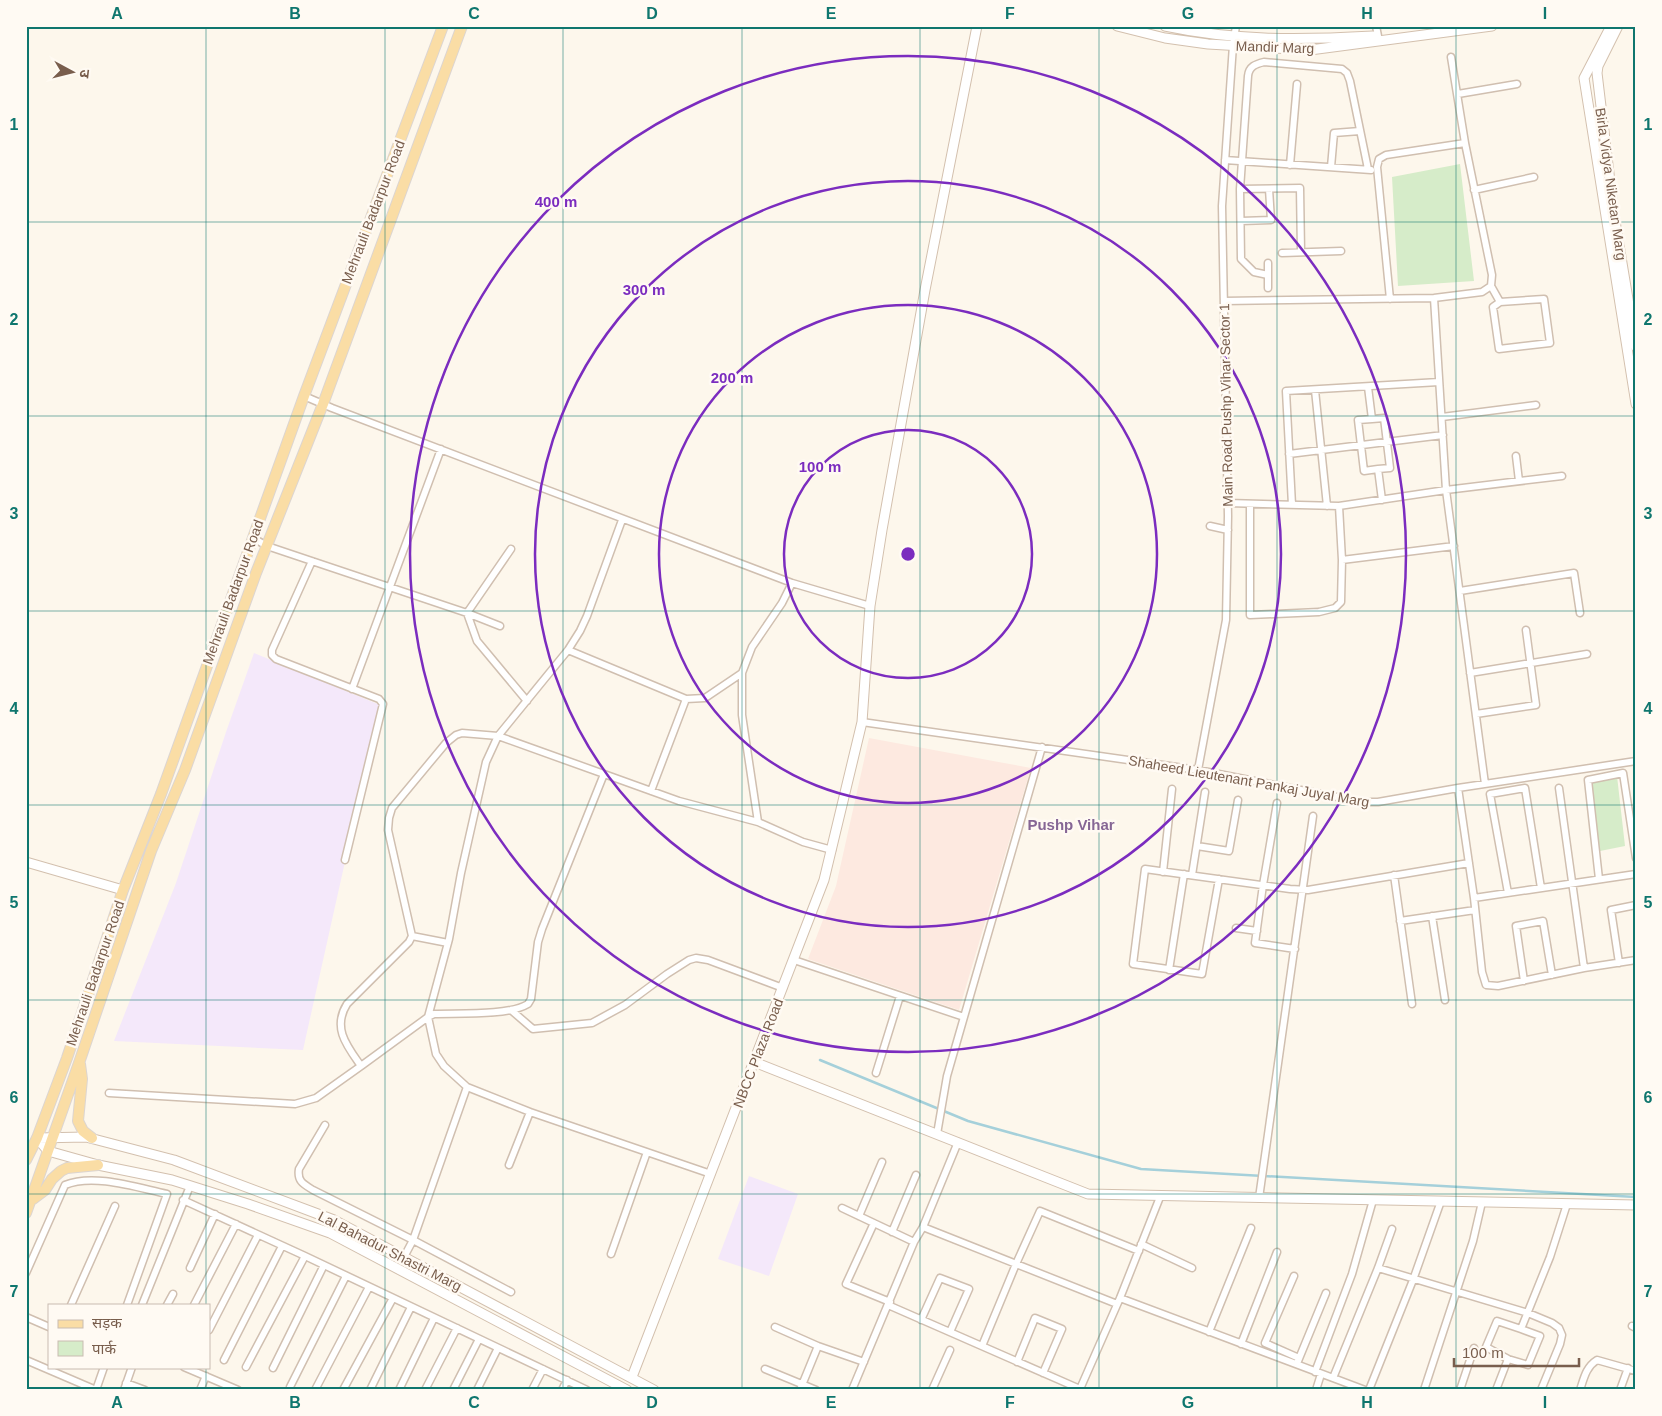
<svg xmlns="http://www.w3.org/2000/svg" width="1662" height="1416" font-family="Helvetica,'Noto Sans Devanagari',sans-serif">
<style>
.commercial{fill:#fde9e0}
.education{fill:#f4e8fa}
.green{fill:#d6ecc9}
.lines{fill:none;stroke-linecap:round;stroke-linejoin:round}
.stream{stroke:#a5d0da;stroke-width:2.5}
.street-casing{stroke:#d0bfb0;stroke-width:9}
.secondary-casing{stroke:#d3c0ae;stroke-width:11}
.primary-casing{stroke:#dcd5d1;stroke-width:12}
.street{stroke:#fff;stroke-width:6}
.secondary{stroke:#fff;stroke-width:9}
.primary{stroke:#fadda5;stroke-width:10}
.grid{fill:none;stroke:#0f766e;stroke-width:1;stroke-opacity:0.55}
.ring{fill:none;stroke:#7b2cbf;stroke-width:2.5}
.labels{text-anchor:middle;stroke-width:5;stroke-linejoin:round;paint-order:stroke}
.street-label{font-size:14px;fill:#795e4d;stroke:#fffaf3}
.neighbourhood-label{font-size:15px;font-weight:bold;fill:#866695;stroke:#fffaf3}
.centre{fill:#7b2cbf;stroke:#fffaf3;stroke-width:2.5}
.ring-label{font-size:15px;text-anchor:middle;font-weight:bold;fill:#7b2cbf;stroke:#fffaf3;stroke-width:5;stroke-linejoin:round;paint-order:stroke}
.neatline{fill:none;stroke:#0f766e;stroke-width:2}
.grid-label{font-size:16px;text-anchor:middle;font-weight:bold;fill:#0f766e}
</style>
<rect width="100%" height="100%" fill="#fdf7ec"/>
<path class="commercial" d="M 869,738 L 1031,768 L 959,1010 L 808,959 L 836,886 Z"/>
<path class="education" d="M 254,653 L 380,705 L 303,1050 L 114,1041 L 176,883 L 226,732 Z
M 749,1176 L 798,1194 L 769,1276 L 718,1259 Z"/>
<path class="green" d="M 1460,164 L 1474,281 L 1398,286 L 1392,177 Z
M 1617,776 L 1625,846 L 1595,852 L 1585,784 Z"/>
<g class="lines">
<path class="stream" d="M 820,1060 L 968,1121 L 1141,1169 L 1636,1197"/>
<defs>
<path id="street" d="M 1376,26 L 1378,36
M 1440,26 L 1440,27
M 1451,57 L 1465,143
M 1458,94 L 1517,84
M 1225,160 L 1371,170
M 1290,165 L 1297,84
M 1331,167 L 1334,133 L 1360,131
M 1240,189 L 1241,259 L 1254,272 L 1268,275
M 1474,190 L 1534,177
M 1241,221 L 1271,220 L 1269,189
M 1301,252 L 1300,188 L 1240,189 L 1248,76 C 1249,66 1256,64 1264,62 L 1342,69 L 1347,73 L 1350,81 L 1368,169
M 1282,253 L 1341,251
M 1268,288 L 1268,263
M 1434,298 L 1446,490 L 1485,784
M 1390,299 L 1377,167 L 1379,159 L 1386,155 L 1465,143 L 1492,275 L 1491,286 L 1500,302 L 1493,307 L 1499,349 L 1550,343 L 1544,299 L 1500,302
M 1224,301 L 1434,298 L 1482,292 L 1491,286
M 1368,387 L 1372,419 L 1384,418 L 1390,468 L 1378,469 L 1382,500
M 1315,390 L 1327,506
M 304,396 L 332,408 L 792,583 L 870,606
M 1442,417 L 1536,405
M 1372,419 L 1358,420 L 1364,471 L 1378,469
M 1289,454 L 1443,435
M 1516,456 L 1519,481
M 1228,503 L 1339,506 L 1446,490 L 1562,476
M 1250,504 L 1250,615 L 1319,612 L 1335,608 L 1341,602 L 1342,560 L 1339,506
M 1292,505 L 1286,391 L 1439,382
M 1210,526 L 1228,530
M 253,538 L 267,546 L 467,613 L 500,626
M 511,549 L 467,613 L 477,641 L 527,701
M 1342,560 L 1454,546
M 312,561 L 272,650 L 272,655 L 276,659 L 379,699 L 383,704 L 345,860
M 1460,591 L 1574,573 L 1580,613
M 568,650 L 686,699 L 705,698 L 742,673
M 1470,673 L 1587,654
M 352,689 L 441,449
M 1476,714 L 1536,705 L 1526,630
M 862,722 L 1198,770 L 1363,802 L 1378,802 L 1458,788 L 1636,761
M 1198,770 L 1226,620 L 1228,516 L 1222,206 L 1233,45 L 1236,26
M 604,774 L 679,801 L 758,822 L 803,842 L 832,850
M 1458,788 L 1474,898 L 1482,972 L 1486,985 L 1498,986 L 1584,968 L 1636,960
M 1559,788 L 1584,968
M 651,791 L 686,699
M 1277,803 L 1263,885 L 1255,943 L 1295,949
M 758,822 L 742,715 L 742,673 L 752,647 L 782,603 L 792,583
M 1197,846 L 1229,851 L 1238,800
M 1163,872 L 1172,789
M 1192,875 L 1205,792
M 1394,875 L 1412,1004
M 1219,879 L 1202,974 L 1133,964 L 1145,869 L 1290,889 L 1308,890 L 1469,863
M 1599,879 L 1588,780 L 1623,773 L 1636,858
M 1508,893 L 1490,794 L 1525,788 L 1541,888
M 1474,898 L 1636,874
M 1432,916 L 1445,1000
M 1400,921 L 1475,910
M 1236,928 L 1257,931
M 412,936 L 448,943
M 794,960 L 964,1017 L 1042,747
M 1619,963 L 1611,910 L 1636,905
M 1169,970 L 1184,874
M 1524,981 L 1516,926 L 1543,921 L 1552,975
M 511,1010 L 533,1029 L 592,1023 L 625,1005 L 667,974 L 689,960 L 696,958 L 708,960 L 783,988
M 361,1066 L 428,1017 L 434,1014 C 458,1013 508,1016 528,1004 L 531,999 L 538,942 L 542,929 L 604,774 L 498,736 L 486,762 L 461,873 L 449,939 L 428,1017 L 436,1054 L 444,1066 L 467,1087 L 530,1112 L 711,1174
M 876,1073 L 900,996
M 109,1093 L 295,1104 L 316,1098 L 361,1066 C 347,1046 332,1028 347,1004 L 409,942 L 412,936 L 388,830 L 389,818 L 392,808 L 446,743 L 456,735 L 462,733 L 498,736 L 568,650 L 580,631 L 587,616 L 622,520
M 325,1125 L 299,1169 C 297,1181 303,1184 313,1190 L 413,1240 L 511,1292
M 937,1134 L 947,1076 L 964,1017
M 509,1165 L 530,1112
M 1259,1198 L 1313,816
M 183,1200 L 305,1256 L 587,1390
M 842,1208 L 914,1242
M 859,1216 L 882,1162
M 874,1223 L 846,1284 L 890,1302
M 923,1227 L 1117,1304
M 892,1232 L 916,1175
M 1141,1244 L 1192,1268
M 611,1254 L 647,1152
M 404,1257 L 413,1240 L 467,1087
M 190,1268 L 215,1214
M 1378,1268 L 1528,1313 L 1552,1323 L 1559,1328 L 1562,1335 L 1560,1344 L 1541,1390
M 26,1273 L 65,1185 C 94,1173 138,1188 167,1194 L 127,1305
M 1294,1276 L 1265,1343 L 1299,1358
M 1120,1298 L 1365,1390
M 71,1305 L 115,1206
M 142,1305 L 190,1186
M 167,1305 L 173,1294
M 194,1305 L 236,1224
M 888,1305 L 1080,1389
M 26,1317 L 49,1327
M 921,1320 L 940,1278 L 969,1289 L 950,1332
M 1632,1326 L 1636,1328
M 775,1327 L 818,1346 L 864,1362
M 209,1330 L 258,1235
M 1209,1332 L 1251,1228
M 1241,1344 L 1277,1252
M 982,1346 L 1016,1264 L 1040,1211 L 1139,1251
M 1508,1359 L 1486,1347 L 1497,1321 L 1521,1329
M 26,1360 L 96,1390 L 104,1367
M 224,1360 L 282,1246
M 1298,1361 L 1326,1293
M 1017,1362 L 1035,1318 L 1062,1329 L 1043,1373
M 184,1367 L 238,1390
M 246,1367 L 305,1256
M 273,1368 L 324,1265
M 765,1369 L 816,1390
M 1315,1372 L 1352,1274 L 1373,1200
M 1333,1378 L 1378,1268 L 1392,1229
M 126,1383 L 145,1390
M 290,1387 L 346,1276
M 124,1390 L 132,1367
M 200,1390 L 206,1376
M 315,1390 L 369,1287
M 343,1390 L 393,1298
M 370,1390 L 411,1307
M 399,1390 L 434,1318
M 425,1390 L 457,1328
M 453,1390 L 479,1339
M 477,1390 L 498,1348
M 532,1390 L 543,1369
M 562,1390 L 567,1380
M 800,1390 L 818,1346
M 852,1390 L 914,1242 L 923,1227 L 958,1142
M 932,1390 L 950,1350
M 1081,1390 L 1080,1389 L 1120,1298 L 1160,1197
M 1316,1390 L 1321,1374
M 1369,1390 L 1413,1280 L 1441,1201
M 1424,1390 L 1473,1241 L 1482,1202
M 1460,1390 L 1474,1348
M 1496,1390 L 1508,1359 L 1528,1365 L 1540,1336 L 1521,1329 L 1550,1257 L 1567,1204
M 1580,1390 C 1584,1378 1586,1367 1597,1360 L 1636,1371
M 1620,1390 L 1628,1368"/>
<path id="secondary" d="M 1117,26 L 1165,38 L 1208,44 L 1310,50 L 1492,26
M 1165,26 C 1235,41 1301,40 1373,36
M 1611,26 L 1584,78 L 1636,404
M 1618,26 L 1598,66 L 1597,73 L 1614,215 L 1636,347
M 26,862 L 123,890
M 754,1062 L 1088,1194 L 1636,1205
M 37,1138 L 86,1137 L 174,1160 L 334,1220 L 654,1390
M 37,1138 L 48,1151 L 98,1165 L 172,1180 L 248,1204 L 330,1233 L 627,1390
M 632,1377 L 824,880 L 862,722 L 870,606 L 882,530 L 925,290 L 977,26"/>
<path id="primary" d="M 80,1064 L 82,1079 L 78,1121 L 83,1131 L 92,1138
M 26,1160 L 37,1138 L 67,1058 L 123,890 L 161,794 L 304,396 L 443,26
M 33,1199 L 45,1190 L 52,1179 L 61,1171 L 67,1168 L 98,1165
M 26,1213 L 79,1063 L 151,851 L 185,770 L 256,573 L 323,404 L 462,26"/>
</defs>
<use href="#street" class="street-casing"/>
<use href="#secondary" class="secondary-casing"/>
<use href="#primary" class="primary-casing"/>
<use href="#street" class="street"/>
<use href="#secondary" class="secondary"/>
<use href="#primary" class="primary"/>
</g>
<path class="grid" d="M 206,26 L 206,1305M 385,26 L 385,1390M 563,26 L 563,1390M 742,26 L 742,1390M 920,26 L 920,1390M 1099,26 L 1099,1390M 1277,26 L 1277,1390M 1456,26 L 1456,1390M 26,222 L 1636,222M 26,416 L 1636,416M 26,611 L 1636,611M 26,805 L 1636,805M 26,1000 L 1636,1000M 26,1194 L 1636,1194M 206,1367 L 206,1390"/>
<g class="ring">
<circle cx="908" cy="554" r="124"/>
<circle cx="908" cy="554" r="249"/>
<circle cx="908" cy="554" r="373"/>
<circle cx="908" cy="554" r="498"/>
</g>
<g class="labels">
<g class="street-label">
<text transform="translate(1275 47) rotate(2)" y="5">Mandir Marg</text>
<text transform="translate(1611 184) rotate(82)" y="5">Birla Vidya Niketan Marg</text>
<text transform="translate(373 212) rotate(-69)" y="5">Mehrauli Badarpur Road</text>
<text transform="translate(1226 405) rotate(-91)" y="5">Main Road Pushp Vihar Sector 1</text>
<text transform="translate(233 592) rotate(-70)" y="5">Mehrauli Badarpur Road</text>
<text transform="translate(1249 781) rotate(10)" y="5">Shaheed Lieutenant Pankaj Juyal Marg</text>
<text transform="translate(95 973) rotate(-71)" y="5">Mehrauli Badarpur Road</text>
<text transform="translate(758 1053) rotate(-69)" y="5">NBCC Plaza Road</text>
<text transform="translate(390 1251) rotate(27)" y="5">Lal Bahadur Shastri Marg</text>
</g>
<g class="neighbourhood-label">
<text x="1071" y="830">Pushp Vihar</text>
</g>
</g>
<circle cx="908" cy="554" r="8" class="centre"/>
<g class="ring-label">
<text x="556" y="207">400 m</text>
<text x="644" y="295">300 m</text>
<text x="732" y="383">200 m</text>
<text x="820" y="472">100 m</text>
</g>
<rect width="1662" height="1416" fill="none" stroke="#fffaf3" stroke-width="55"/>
<rect x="48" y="1304" width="162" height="65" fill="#fffaf3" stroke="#c9bcb1"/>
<rect x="58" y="1320" width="25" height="8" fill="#fadda5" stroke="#c9bcb1"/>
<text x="92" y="1328" font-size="15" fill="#795e4d">सड़क</text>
<rect x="58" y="1341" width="25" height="15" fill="#d6ecc9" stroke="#c9bcb1"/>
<text x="92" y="1354" font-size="15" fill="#795e4d">पार्क</text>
<g transform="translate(72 72) rotate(97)" stroke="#fffaf3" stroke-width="4" paint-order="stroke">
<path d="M0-4L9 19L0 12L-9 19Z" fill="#795e4d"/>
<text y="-8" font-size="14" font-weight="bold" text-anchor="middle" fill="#795e4d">उ</text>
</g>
<path d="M1454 1358v8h125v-8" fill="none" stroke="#795e4d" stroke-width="2.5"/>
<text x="1462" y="1358" font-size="15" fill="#795e4d" stroke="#fffaf3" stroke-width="4" paint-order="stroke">100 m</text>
<rect x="28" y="28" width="1606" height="1360" class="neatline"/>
<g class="grid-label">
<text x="117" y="19">A</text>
<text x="295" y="19">B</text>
<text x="474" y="19">C</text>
<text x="652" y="19">D</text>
<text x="831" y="19">E</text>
<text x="1010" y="19">F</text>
<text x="1188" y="19">G</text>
<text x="1367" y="19">H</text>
<text x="1545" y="19">I</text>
<text x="14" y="130">1</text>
<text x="1648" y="130">1</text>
<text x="14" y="325">2</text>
<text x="1648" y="325">2</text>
<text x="14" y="519">3</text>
<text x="1648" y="519">3</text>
<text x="14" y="714">4</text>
<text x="1648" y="714">4</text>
<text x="14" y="908">5</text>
<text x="1648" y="908">5</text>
<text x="14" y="1103">6</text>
<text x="1648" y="1103">6</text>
<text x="14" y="1297">7</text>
<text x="1648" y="1297">7</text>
<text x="117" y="1408">A</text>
<text x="295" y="1408">B</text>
<text x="474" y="1408">C</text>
<text x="652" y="1408">D</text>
<text x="831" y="1408">E</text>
<text x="1010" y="1408">F</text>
<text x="1188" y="1408">G</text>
<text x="1367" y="1408">H</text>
<text x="1545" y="1408">I</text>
</g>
</svg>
